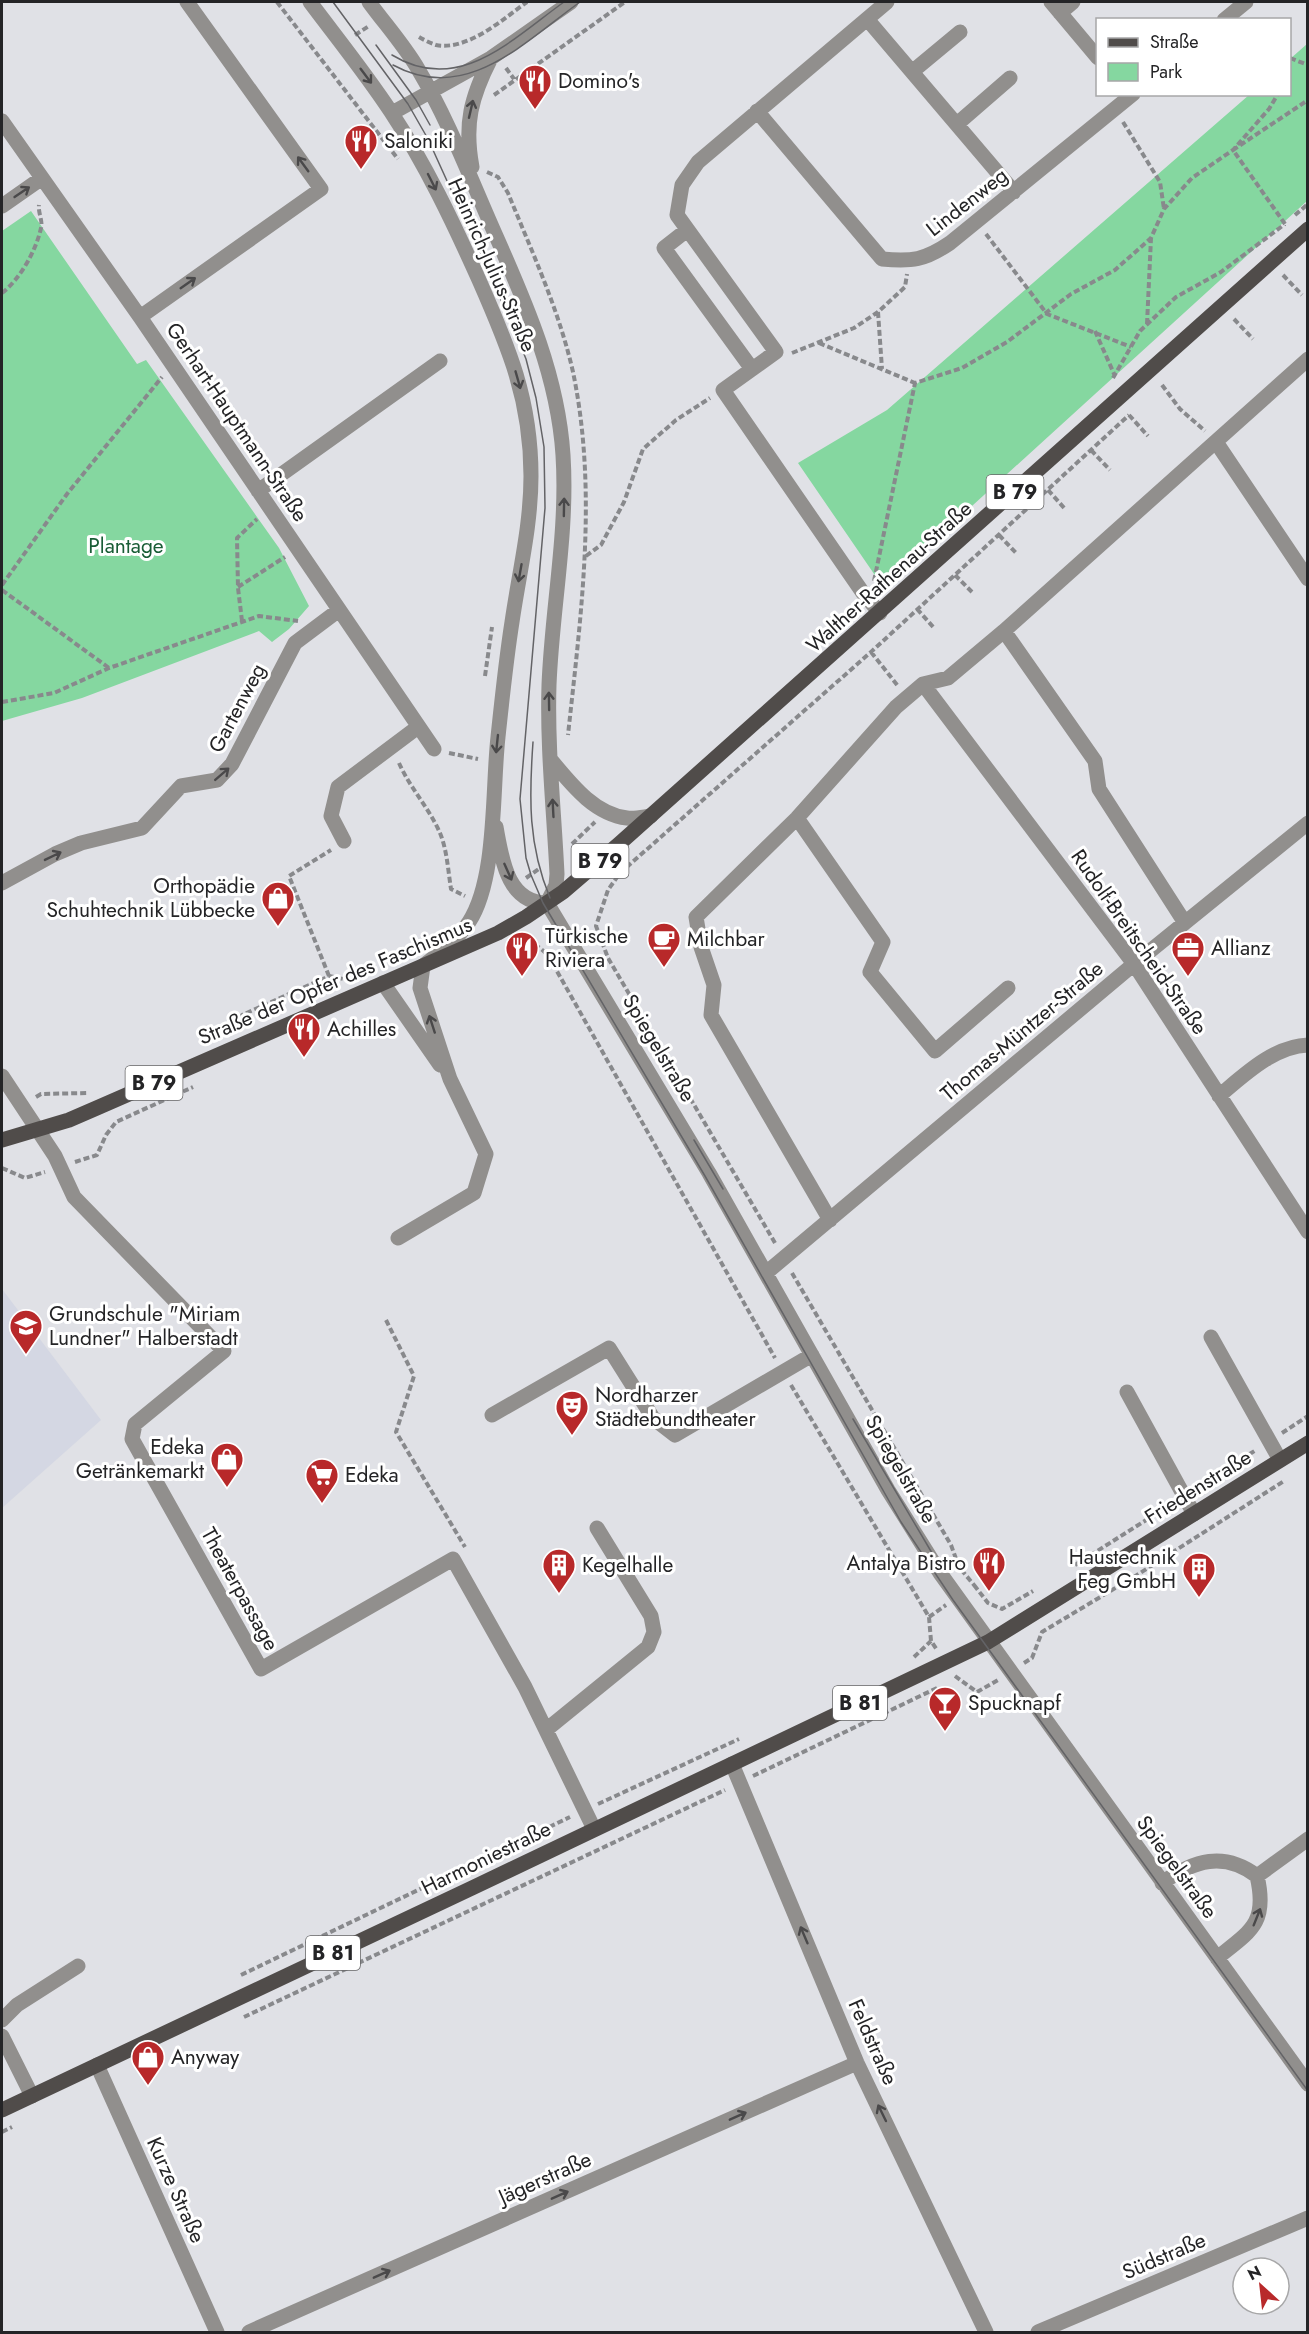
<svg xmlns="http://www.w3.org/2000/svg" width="1309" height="2334" font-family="Jost,sans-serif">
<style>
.built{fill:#d4d7e3}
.green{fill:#85d7a0}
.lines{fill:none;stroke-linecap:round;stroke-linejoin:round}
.path{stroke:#88898c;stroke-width:4;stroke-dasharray:6 3;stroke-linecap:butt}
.minor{stroke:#918f8d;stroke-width:15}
.major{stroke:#504c4a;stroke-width:15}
.tram{stroke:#636366;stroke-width:1.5}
.oneway{stroke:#4a494a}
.labels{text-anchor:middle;stroke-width:6;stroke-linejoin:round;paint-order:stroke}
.shield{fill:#fff;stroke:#666667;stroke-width:1.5}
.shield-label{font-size:20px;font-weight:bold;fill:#242426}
.poi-label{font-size:21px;fill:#242426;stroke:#fff;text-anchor:start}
.street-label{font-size:21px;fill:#242426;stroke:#fff}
.park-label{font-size:21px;fill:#195d36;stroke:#fff}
</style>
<rect width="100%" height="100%" fill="#e0e1e6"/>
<path class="built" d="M 2,1289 L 101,1420 L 2,1508 Z"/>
<path class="green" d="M 1307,44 L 1307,201 L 883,587 L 798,463 L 887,410 L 1249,95 L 1290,94 L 1290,59 Z
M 31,211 L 137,364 L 146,360 L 279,548 L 309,606 L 289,629 L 272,642 L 259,631 L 82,698 L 2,721 L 2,231 Z"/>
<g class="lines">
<path class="path" d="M 277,2 L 398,159
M 355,35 L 369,26
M 419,37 C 424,40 430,43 436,45 C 468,51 503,19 527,2
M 1290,58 L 1308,65
M 506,68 L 514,79
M 494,95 L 625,2
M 1123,122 L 1160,182 L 1164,209
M 487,172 L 498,177 L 508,193 C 532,252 559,310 573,372 C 598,492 581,614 568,735
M 1295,215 L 1308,204
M 1285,224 L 1233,150 L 1308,100
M 986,234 L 1047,314 L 1131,347
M 1283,275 L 1302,295
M 2,293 C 20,279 36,251 41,228 C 43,221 38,213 39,205
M 878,312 L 882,369
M 1234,319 L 1253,339
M 1147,324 L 1151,238
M 1095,331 L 1115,376
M 819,343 L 915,383
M 792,353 L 854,328 L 878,312 L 905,287 L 907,274
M 1113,378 L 1140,331 L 1176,297 L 1221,272 L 1285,224
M 1162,385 L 1180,409 L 1205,431
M 1129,415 L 1148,436
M 1091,450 L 1110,470
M 1048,490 L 1066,510
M 999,535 L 1017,554
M 586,556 L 601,545 L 624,502 L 643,449 L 676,420 L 710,398
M 955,575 L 974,594
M 874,581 L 915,383 L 962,368 L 1007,342 L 1071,294 L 1115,270 L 1151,238 L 1164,209 L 1192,178 L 1233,150 L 1269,109 L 1278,94
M 2,585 L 67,494 L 162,377
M 238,587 L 285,557
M 2,590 L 109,668
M 917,609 L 935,629
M 242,621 L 238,588 L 237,538 L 257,519
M 871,652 L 898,686
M 485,676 L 492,627
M 2,702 L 54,693 L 109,668 L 259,616 L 298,621
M 449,753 L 478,759
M 399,763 C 410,788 429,808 440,833 C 447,850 448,870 451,889 L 465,896
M 572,844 L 595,822
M 526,878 L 540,868
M 508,949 C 526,941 536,941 549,957 L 775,1358
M 329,976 L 289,876 L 331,850
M 238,1028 L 242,1015 L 325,978 L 329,976 L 348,980
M 36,1097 L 41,1094 L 87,1093
M 75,1162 L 97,1155 L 106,1135 L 116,1122 L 193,1087
M 2,1168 L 25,1178 L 45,1172
M 775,1243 L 608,958 L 596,926 L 608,890 L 620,873 L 871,652 L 1129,415
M 792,1273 L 951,1545 L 959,1567 L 974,1585
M 386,1320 L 414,1376 L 396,1432 L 465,1547
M 791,1385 L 929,1617 L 931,1641 L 937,1650
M 1282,1433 L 1308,1416
M 1196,1488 L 1256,1450
M 1075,1565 L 1170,1505
M 974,1585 L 988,1603 L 1002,1609 L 1033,1591
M 929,1617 L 946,1605
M 914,1657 L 931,1641
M 1024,1663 L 1032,1658 L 1042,1632 L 1137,1575 L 1284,1481
M 955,1676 L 977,1692 L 998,1680
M 753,1776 L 939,1687
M 598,1804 L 739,1739
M 241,1975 L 570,1817
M 244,2017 L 725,1790
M 2,2132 L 12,2127"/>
<path class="minor" d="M 310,2 C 337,38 366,74 391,112 C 426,165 453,222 479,280 C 509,348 531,400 531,476 C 531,526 519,573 512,622 C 506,660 502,699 498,737 C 492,790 497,879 469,922 C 457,940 440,953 423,966 L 420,988 L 450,1079 L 486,1154 L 474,1193 L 398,1238
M 369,2 C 385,24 404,45 418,69 C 449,121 471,180 496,236 C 527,306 558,377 563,455 C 568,532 552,608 549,685 C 547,747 554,811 557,874 L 556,885 L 547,903
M 1051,2 L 1098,58
M 1060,13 L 1073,2
M 867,19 L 1014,192
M 1224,20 L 1246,2
M 913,71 L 960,32
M 757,111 L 882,259 C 912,262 925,260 950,243 L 1133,94
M 392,113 L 491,58 L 571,2
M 2,121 L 140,317 L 434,749
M 957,124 L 1010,78
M 472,167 C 464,124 471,97 491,58
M 2,206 L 42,178
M 687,230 L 664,248 L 752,369
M 140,317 L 321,189 L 187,2
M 1216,442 L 1308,579
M 258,491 L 440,361
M 880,613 L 863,593 L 723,390 L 776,352 L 677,215 L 682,185 L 698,162 L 887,2
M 1004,631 L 1308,359
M 923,684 L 1134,964 L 1308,1232
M 551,760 C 571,784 594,814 627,818 C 635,819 643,817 651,816
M 797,818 L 883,942 L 870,972 L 935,1051 L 1008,988
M 496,827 C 502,859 507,903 547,903
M 344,841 L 331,816 L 338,787 L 418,727
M 2,883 L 55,854 L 81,843 L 142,828 L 181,786 L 217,780 L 232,764 L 295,643 L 339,610
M 547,903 L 709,1173 L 888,1490 L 940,1573 L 1308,2084
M 383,983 L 440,1065
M 2,1076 L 55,1156 L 74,1197 L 224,1351 L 135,1424 L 132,1439 L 261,1669 L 453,1559 L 525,1687 L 594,1829
M 1219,1096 C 1244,1075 1274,1046 1308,1045
M 830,1220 L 711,1015 L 714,985 L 701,947 L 696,917 L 797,818 L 896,707 L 923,684 L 948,678 L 1004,631 L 1095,761 L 1099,789 L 1185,923
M 766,1273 L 1134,964 L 1308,823
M 1211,1337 L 1280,1460
M 1127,1392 L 1194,1514
M 492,1415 L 609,1348 L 653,1418 L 675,1435 L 812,1355
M 546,1730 L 648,1647 L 654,1632 L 651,1616 L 597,1528
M 732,1764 L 857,2063 L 986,2332
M 1257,1876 L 1308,1839
M 1162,1883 C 1194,1860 1224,1851 1257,1876 C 1268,1923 1251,1931 1217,1958
M 2,2020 L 17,2005 L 78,1966
M 2,2036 L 32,2096
M 97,2065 L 217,2332
M 249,2332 L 857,2063
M 1038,2332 L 1308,2218"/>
<path class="major" d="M 2,1140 L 69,1120 L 99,1107 L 498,933 L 526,917 L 563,892 L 619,844 L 1308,229
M 2,2110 L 472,1888 L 988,1642 L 1308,1443"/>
<path class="tram" d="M 333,2 L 408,104 L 428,139 L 511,322 L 526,359 L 536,398 L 544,447 L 545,508 L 520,799 L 526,858 L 531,875 L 543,903 L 705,1176 L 901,1522 L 953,1600 L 1308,2091
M 376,45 L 416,100 L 430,125
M 392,55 C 459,96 512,39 564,2
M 393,65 C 466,105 524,42 580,2
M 533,742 C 529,798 528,845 550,898
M 694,1140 L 723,1189
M 853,1419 L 932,1553"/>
</g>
<defs><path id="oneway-shaft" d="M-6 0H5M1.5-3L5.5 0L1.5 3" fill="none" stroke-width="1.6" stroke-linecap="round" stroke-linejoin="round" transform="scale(1.5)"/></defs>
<g class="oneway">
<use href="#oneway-shaft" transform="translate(366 76) rotate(53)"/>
<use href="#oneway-shaft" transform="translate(471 109) rotate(-77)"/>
<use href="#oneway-shaft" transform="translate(303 164) rotate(-126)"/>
<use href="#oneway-shaft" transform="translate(432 182) rotate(63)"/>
<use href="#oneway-shaft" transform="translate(22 192) rotate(-34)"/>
<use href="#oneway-shaft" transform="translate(188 283) rotate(-35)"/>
<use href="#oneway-shaft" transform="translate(518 380) rotate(74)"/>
<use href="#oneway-shaft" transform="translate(564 507) rotate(-89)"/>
<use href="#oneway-shaft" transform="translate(520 573) rotate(100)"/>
<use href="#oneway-shaft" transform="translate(549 701) rotate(-91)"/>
<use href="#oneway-shaft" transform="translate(497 744) rotate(96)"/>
<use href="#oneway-shaft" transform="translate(222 774) rotate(-41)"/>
<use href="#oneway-shaft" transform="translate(553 808) rotate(-93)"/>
<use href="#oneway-shaft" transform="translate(53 856) rotate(-26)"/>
<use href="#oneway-shaft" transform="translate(508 872) rotate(66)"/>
<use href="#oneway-shaft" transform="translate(432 1024) rotate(-108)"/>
<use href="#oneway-shaft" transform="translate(1257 1917) rotate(-68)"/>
<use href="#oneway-shaft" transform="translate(804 1935) rotate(-113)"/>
<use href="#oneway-shaft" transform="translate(882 2113) rotate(-116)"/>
<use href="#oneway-shaft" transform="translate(738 2116) rotate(-24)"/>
<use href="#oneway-shaft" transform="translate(560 2195) rotate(-24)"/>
<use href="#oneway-shaft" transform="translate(382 2274) rotate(-24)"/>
</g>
<defs>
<symbol id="restaurant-pin" viewBox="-11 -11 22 30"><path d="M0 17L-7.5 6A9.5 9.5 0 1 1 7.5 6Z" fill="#b8292a" stroke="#fff"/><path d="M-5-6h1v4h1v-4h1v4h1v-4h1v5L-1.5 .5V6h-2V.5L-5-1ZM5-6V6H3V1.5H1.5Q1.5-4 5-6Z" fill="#fff"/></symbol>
<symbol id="shop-pin" viewBox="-11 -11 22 30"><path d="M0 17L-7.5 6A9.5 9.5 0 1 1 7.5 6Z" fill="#b8292a" stroke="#fff"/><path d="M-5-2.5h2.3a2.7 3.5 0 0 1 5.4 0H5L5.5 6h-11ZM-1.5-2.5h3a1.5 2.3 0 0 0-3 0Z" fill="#fff"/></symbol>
<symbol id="cafe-pin" viewBox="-11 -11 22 30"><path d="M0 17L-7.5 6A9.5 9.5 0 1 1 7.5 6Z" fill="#b8292a" stroke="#fff"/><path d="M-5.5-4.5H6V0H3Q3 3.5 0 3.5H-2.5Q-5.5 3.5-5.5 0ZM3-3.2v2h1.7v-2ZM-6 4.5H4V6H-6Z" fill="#fff"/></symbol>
<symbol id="office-pin" viewBox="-11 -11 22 30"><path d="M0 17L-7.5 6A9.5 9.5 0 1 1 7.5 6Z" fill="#b8292a" stroke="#fff"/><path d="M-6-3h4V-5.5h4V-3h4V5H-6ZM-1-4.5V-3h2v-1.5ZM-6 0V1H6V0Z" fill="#fff"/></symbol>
<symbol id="school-pin" viewBox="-11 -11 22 30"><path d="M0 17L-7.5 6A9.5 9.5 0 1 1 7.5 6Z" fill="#b8292a" stroke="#fff"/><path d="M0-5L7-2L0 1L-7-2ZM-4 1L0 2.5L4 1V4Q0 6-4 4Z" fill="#fff"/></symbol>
<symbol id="theatre-pin" viewBox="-11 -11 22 30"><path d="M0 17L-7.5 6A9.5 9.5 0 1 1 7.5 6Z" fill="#b8292a" stroke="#fff"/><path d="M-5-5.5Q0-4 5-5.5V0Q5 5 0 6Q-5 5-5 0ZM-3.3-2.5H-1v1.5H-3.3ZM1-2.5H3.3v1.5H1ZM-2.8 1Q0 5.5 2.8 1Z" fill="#fff"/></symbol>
<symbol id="supermarket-pin" viewBox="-11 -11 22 30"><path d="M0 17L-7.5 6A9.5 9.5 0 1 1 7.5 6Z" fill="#b8292a" stroke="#fff"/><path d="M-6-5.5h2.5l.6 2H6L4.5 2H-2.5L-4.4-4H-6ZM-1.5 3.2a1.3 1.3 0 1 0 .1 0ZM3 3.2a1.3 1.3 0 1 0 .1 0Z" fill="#fff"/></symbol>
<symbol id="building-pin" viewBox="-11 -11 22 30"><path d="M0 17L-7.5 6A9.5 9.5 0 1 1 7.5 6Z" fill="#b8292a" stroke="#fff"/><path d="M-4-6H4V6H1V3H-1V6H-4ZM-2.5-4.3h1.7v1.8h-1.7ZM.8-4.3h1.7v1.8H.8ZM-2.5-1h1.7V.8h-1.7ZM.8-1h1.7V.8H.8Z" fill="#fff"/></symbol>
<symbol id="bar-pin" viewBox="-11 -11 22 30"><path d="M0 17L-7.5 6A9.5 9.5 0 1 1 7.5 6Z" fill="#b8292a" stroke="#fff"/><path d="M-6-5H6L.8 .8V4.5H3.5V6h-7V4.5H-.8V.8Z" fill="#fff"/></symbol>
</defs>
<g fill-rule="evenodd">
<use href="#restaurant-pin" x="516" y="62" width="38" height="52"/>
<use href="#restaurant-pin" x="342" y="122" width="38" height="52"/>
<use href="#shop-pin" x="259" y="879" width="38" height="52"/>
<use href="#cafe-pin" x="645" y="920" width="38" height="52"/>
<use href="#restaurant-pin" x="503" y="929" width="38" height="52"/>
<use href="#office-pin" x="1169" y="929" width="38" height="52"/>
<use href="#restaurant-pin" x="285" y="1010" width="38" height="52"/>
<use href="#school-pin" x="7" y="1307" width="38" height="52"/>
<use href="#theatre-pin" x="553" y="1388" width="38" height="52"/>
<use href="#shop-pin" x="208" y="1440" width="38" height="52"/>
<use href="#supermarket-pin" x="303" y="1456" width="38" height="52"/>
<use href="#restaurant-pin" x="970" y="1544" width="38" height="52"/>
<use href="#building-pin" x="540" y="1546" width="38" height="52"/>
<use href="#building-pin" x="1180" y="1550" width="38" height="52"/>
<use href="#bar-pin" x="926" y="1684" width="38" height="52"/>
<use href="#shop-pin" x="129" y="2038" width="38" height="52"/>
</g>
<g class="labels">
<g class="shield">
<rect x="986.5" y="475" width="57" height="34" rx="4.5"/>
<rect x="571.5" y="844" width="57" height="34" rx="4.5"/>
<rect x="125.5" y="1066" width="57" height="34" rx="4.5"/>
<rect x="833" y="1686" width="54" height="34" rx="4.5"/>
<rect x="306" y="1936" width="54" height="34" rx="4.5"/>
</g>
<g class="shield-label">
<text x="1015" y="499">B 79</text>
<text x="600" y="868">B 79</text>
<text x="154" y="1090">B 79</text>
<text x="860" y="1710">B 81</text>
<text x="333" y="1960">B 81</text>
</g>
<g class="poi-label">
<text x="558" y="88">Domino's</text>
<text x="384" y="148">Saloniki</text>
<text x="255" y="893" text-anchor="end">Orthopädie<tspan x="255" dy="24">Schuhtechnik Lübbecke</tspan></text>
<text x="545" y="943">Türkische<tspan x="545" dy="24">Riviera</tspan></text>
<text x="687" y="946">Milchbar</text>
<text x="1211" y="955">Allianz</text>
<text x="327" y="1036">Achilles</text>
<text x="49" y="1321">Grundschule "Miriam<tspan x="49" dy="24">Lundner" Halberstadt</tspan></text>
<text x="595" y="1402">Nordharzer<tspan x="595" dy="24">Städtebundtheater</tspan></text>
<text x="204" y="1454" text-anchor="end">Edeka<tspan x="204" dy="24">Getränkemarkt</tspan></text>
<text x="345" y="1482">Edeka</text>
<text x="1176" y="1564" text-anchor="end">Haustechnik<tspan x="1176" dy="24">Feg GmbH</tspan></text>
<text x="966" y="1570" text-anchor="end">Antalya Bistro</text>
<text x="582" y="1572">Kegelhalle</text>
<text x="968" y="1710">Spucknapf</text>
<text x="171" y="2064">Anyway</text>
</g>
<g class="street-label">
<text transform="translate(967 202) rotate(-38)" y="7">Lindenweg</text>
<text transform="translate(492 265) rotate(66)" y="7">Heinrich-Julius-Straße</text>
<text transform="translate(237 422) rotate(56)" y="7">Gerhart-Hauptmann-Straße</text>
<text transform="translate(889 577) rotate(-42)" y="7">Walther-Rathenau-Straße</text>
<text transform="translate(237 708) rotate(-62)" y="7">Gartenweg</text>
<text transform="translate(1139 942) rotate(55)" y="7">Rudolf-Breitscheid-Straße</text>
<text transform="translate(335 981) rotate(-23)" y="7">Straße der Opfer des Faschismus</text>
<text transform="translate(1022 1031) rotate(-40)" y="7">Thomas-Müntzer-Straße</text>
<text transform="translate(659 1048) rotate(59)" y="7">Spiegelstraße</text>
<text transform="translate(901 1469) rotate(60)" y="7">Spiegelstraße</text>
<text transform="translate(1198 1487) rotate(-32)" y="7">Friedenstraße</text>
<text transform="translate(240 1589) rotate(61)" y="7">Theaterpassage</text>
<text transform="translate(486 1858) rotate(-26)" y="7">Harmoniestraße</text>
<text transform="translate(1177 1867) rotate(54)" y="7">Spiegelstraße</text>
<text transform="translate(873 2042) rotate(66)" y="7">Feldstraße</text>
<text transform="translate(545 2178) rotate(-24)" y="7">Jägerstraße</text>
<text transform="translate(176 2190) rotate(66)" y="7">Kurze Straße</text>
<text transform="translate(1164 2256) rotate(-23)" y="7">Südstraße</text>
</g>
<g class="park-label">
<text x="126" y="553">Plantage</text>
</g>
</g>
<rect width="1309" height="2334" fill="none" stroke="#242426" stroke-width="6"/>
<rect x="1096" y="18" width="195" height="78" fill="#ffffff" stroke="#a7a7a8" stroke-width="1.5"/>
<rect x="1108" y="38" width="30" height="9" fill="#504c4a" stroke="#a7a7a8" stroke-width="1.5"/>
<text x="1150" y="48" font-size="18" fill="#242426">Straße</text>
<rect x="1108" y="63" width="30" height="18" fill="#85d7a0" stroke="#a7a7a8" stroke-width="1.5"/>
<text x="1150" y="78" font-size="18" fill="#242426">Park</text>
<g transform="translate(1261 2286) rotate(333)"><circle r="28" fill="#ffffff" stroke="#a7a7a8" stroke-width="1.5"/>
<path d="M0-4.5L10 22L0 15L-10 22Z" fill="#b8292a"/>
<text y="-9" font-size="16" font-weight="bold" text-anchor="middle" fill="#242426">N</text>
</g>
</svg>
